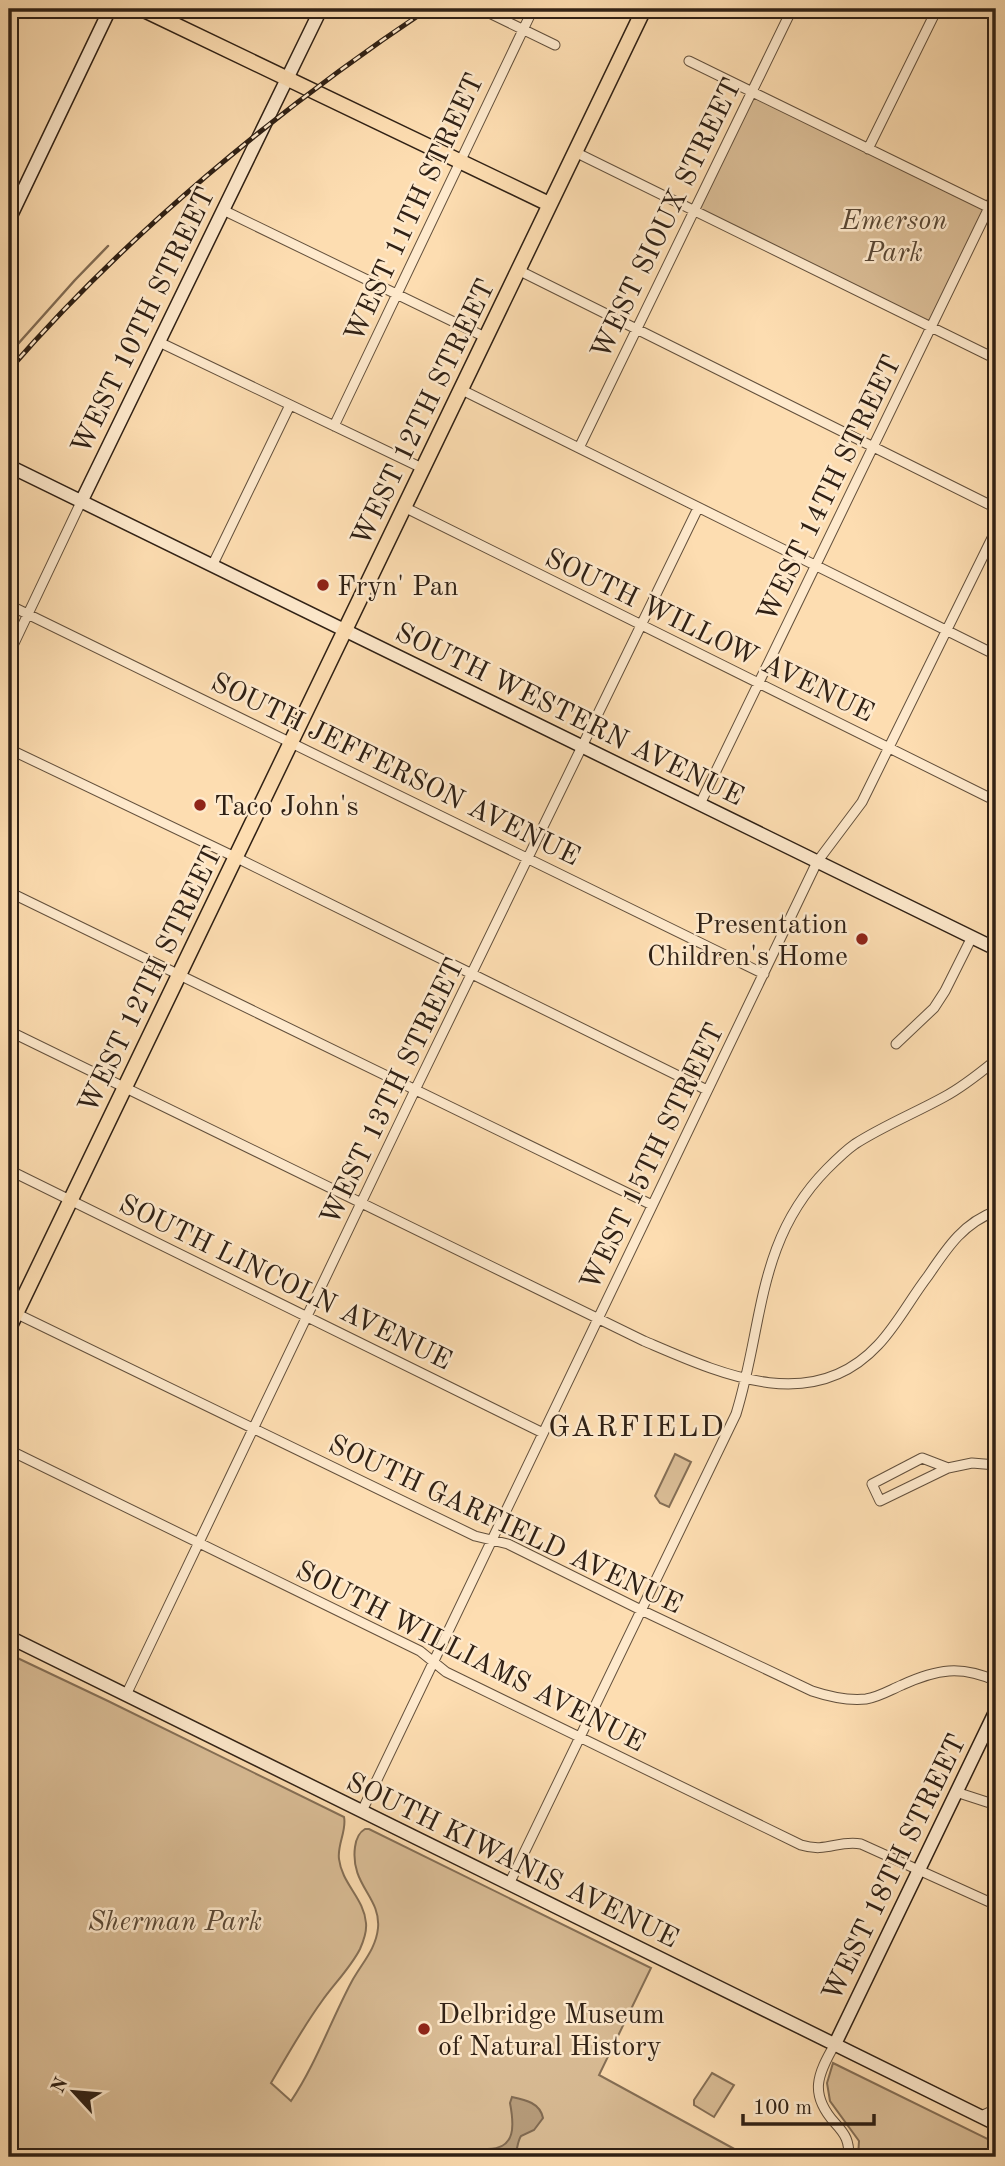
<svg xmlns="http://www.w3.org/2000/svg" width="1005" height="2166" font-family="'Old Standard TT',serif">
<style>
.green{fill:#dabd96;stroke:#856f56;stroke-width:2}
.water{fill:#b79d7c;stroke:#816b53;stroke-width:2}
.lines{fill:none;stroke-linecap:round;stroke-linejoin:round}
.stream{stroke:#816b53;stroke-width:2.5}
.street-casing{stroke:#63503c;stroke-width:11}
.secondary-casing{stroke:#302115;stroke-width:15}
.primary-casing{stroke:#302115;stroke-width:17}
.street{stroke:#fee9cc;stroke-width:9}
.secondary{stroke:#fee9cc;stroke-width:12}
.primary{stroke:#fdddb1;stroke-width:14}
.rail-casing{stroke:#302115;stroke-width:5}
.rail{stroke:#fee9cc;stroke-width:2.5;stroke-dasharray:8;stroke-linecap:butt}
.poi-dot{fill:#8f2418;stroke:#fee9cc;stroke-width:2.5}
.labels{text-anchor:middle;stroke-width:5;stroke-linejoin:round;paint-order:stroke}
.street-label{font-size:28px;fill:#302115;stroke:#fee9cc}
.park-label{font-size:28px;font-style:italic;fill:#5a4835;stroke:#fee9cc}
.poi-label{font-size:28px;fill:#302115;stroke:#fee9cc;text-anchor:start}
.neighbourhood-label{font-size:30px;letter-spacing:2px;fill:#302115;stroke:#fee9cc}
</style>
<rect width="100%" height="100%" fill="#fdddb1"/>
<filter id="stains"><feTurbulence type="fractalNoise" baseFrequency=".00286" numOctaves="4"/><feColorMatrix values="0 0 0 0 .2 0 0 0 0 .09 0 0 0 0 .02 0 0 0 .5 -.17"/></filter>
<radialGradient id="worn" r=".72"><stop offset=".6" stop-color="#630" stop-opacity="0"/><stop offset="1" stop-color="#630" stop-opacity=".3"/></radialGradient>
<path class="green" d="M 751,92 L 989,207 L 932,328 L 693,211 Z
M 675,1454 L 691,1462 L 669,1507 L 660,1503 L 655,1496 Z
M 9,1654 L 108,1701 L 344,1817 C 347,1830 337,1845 339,1859 C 342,1884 364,1898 366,1923 C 367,1932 364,1940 360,1949 C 351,1967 334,1984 322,2001 C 303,2027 287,2056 271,2083 L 291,2101 C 316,2064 331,2020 352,1981 C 362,1963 376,1949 378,1928 C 381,1897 350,1885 355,1847 C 356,1839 358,1833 365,1829 L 369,1829 L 651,1968 L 599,2075 L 749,2157 L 9,2157 Z
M 833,2063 L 996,2143 L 996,2157 L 858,2157 L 859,2141 L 830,2101 L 827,2083 Z
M 712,2073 L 734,2085 L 714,2117 L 694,2105 L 694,2100 Z"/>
<path class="water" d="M 512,2097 C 526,2100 540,2103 543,2118 L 534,2130 L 521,2136 C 517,2142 518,2150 514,2156 C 505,2157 495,2158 487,2153 L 486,2149 C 517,2150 514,2124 510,2103 Z"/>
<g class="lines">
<path class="stream" d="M 9,354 L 75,280 L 108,246"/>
<defs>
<path id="street" d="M 481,9 L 555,45
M 689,61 L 996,211
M 868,149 L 937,9
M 575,152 L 996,359
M 223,210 L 485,337
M 518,270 L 996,508
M 159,342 L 422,468
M 460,389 L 996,655
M 334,426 L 533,9
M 579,448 L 792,9
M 404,507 L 996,801
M 213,564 L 290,405
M 9,605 L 764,974
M 9,654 L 82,500
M 9,749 L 235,857 L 707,1090
M 700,804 L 996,193
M 9,892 L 652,1205
M 9,1031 L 644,1341 C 719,1373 811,1417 878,1345 C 897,1325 911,1298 928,1276 C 947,1248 963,1223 996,1211
M 896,1044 L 934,1008 L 945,991 L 972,937
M 9,1170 L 543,1433
M 9,1310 L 475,1536 L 508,1544 L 641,1610 L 812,1691 C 830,1697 847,1701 866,1699 C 879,1697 890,1690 902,1685 C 937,1669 961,1665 996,1681
M 9,1450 L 420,1651 L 446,1672 L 801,1845 C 827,1853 837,1840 861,1844 L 996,1905
M 948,1468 L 922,1458 L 872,1484 L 880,1501 L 948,1468 L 972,1463 L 996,1465
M 126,1695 L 415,1090 L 698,508
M 956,1792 L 996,1805
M 362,1811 L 817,862 L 862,802 L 996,530
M 509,1884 L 736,1414 C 764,1324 756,1241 827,1169 C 836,1160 845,1151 855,1144 C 883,1126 915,1113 944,1097 C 963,1087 980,1073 996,1060
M 835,2044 C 817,2075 809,2094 835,2123 C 846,2135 849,2141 849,2157
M 981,2116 L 996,2109"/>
<path id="secondary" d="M 9,220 L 110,9
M 9,466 L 996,949
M 82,500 L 321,9
M 9,1637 L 996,2124
M 835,2044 L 996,1710"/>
<path id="primary" d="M 142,9 L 549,204
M 9,1328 L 644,9"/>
</defs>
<use href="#street" class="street-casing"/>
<use href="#secondary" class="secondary-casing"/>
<use href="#primary" class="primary-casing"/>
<use href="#street" class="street"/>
<use href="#secondary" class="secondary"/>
<use href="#primary" class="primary"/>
<defs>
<path id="rail" d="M 9,370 C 128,233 278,109 428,9"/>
</defs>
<use href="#rail" class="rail-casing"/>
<use href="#rail" class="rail"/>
</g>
<g class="poi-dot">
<circle cx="323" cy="585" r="7"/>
<circle cx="200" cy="805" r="7"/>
<circle cx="862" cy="939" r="7"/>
<circle cx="424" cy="2029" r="7"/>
</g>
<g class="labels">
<g class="street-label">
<text transform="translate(413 207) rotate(-65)" y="10">WEST 11TH STREET</text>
<text transform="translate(665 218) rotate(-64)" y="10">WEST SIOUX STREET</text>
<text transform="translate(142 320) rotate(-64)" y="10">WEST 10TH STREET</text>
<text transform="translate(422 412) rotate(-64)" y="10">WEST 12TH STREET</text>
<text transform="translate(828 488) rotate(-64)" y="10">WEST 14TH STREET</text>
<text transform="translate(710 634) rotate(26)" y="10">SOUTH WILLOW AVENUE</text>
<text transform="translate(570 713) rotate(26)" y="10">SOUTH WESTERN AVENUE</text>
<text transform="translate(396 768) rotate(26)" y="10">SOUTH JEFFERSON AVENUE</text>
<text transform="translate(149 979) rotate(-64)" y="10">WEST 12TH STREET</text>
<text transform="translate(391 1091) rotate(-64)" y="10">WEST 13TH STREET</text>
<text transform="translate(651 1156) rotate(-64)" y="10">WEST 15TH STREET</text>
<text transform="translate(286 1281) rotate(26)" y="10">SOUTH LINCOLN AVENUE</text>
<text transform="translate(506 1523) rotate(25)" y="10">SOUTH GARFIELD AVENUE</text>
<text transform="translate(471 1655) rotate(27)" y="10">SOUTH WILLIAMS AVENUE</text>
<text transform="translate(513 1859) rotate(26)" y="10">SOUTH KIWANIS AVENUE</text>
<text transform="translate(893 1867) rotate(-64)" y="10">WEST 18TH STREET</text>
</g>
<g class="park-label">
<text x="894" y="229">Emerson<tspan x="894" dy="32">Park</tspan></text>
<text x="175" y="1930">Sherman Park</text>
</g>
<g class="poi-label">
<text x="337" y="595">Fryn' Pan</text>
<text x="214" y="815">Taco John's</text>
<text x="848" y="933" text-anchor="end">Presentation<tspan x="848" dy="32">Children's Home</tspan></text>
<text x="438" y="2023">Delbridge Museum<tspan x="438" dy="32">of Natural History</tspan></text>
</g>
<g class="neighbourhood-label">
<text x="637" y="1436">GARFIELD</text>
</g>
</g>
<rect width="1005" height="2166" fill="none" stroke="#fdddb1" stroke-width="35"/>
<rect x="10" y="10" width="984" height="2145" fill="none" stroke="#302115" stroke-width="3.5"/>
<rect x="18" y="18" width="970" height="2131" fill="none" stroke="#302115" stroke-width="2"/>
<g transform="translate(74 2092) rotate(296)" stroke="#fee9cc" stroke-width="5" paint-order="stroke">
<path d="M0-5L12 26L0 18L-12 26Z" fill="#302115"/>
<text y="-10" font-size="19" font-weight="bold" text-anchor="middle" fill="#302115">N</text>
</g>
<path d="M743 2114v10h131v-10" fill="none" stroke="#302115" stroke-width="3.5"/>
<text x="753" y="2114" font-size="21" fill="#302115" stroke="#fee9cc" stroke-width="5" paint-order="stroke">100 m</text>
<rect width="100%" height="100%" filter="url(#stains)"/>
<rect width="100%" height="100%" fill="url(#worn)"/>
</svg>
